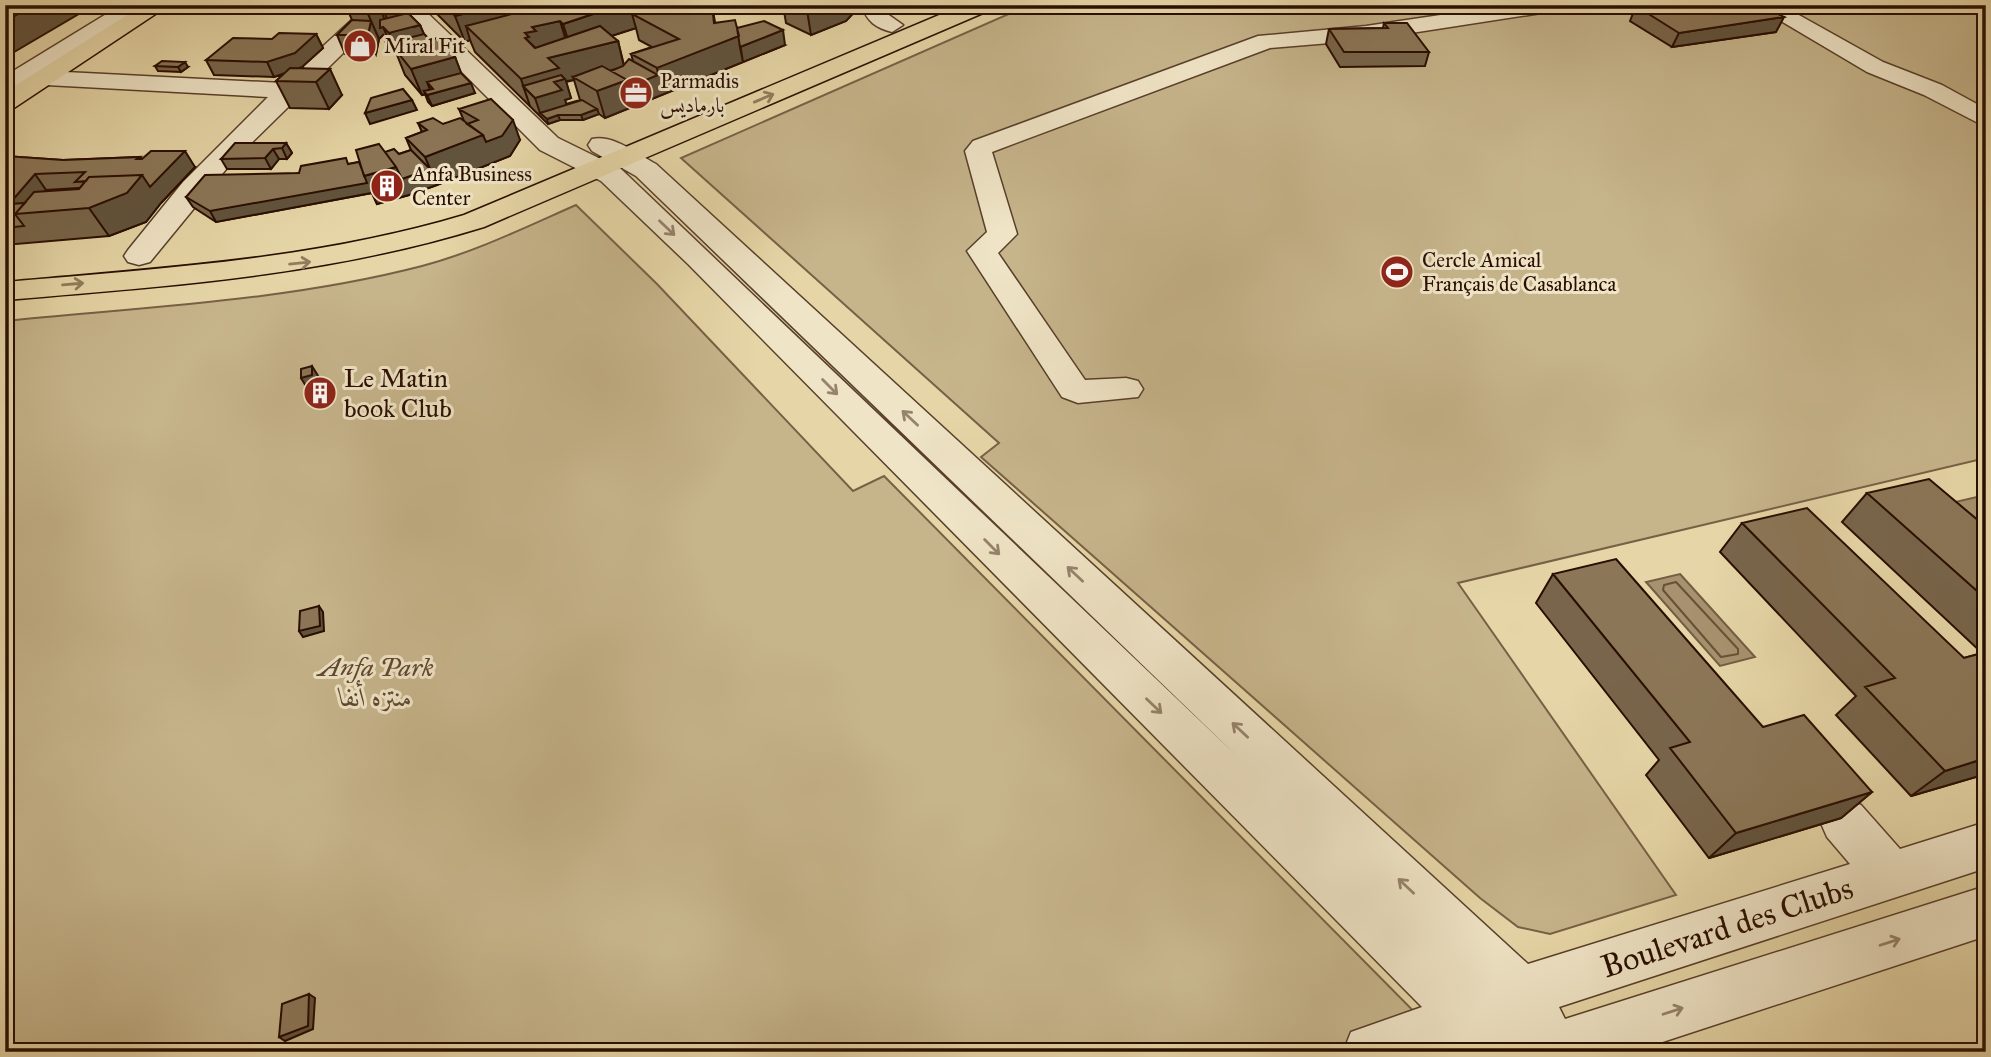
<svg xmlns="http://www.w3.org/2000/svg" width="1991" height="1057" font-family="'IM FELL Great Primer',Amiri,serif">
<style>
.green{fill:#c6b48b;stroke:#786046;stroke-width:2}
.water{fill:#a6926e;stroke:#745d42;stroke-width:2}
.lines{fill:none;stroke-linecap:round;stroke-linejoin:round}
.shore{stroke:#685037;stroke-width:2}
.minor-casing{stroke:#583f2a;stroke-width:3}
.major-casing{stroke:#290d00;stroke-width:3}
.minor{fill:#efe4c6;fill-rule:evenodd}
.major{fill:#e6d6a7;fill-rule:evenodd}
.wall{fill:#78654b;stroke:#290d00;stroke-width:2;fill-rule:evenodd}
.shaded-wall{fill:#61533d;stroke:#290d00;stroke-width:2}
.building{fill:#8b7657;stroke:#290d00;stroke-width:2}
.oneway{stroke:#917c5c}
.oneway2{stroke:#96836d}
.labels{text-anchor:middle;stroke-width:6;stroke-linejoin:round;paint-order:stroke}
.far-poi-label{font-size:21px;fill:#290d00;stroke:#efe4c6;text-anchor:start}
.poi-label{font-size:26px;fill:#290d00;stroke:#efe4c6;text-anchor:start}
.park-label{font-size:26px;font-style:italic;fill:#604731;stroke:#efe4c6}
.near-street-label{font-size:32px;fill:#290d00;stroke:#efe4c6}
</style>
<rect width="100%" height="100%" fill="#e6d6a7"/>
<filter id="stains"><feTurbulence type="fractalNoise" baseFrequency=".00286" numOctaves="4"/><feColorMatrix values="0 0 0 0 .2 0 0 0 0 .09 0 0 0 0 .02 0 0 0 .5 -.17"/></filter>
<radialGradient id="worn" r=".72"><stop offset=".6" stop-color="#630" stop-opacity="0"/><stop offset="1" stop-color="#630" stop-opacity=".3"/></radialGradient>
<path class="green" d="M 1029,5 L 1986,5 L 1986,458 L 1458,583 L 1676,895 L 1550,934 L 1518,927 L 1480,898 L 981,457 L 999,443 L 681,158 Z
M 576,205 L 657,284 L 853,491 L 884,476 L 1454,1052 L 5,1052 L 5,321 C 144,307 287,301 422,266 C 475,252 526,227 576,205 Z"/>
<path class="water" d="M 1981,496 L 1986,499 L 1986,532 L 1951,503 Z
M 1680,574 L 1755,657 L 1720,666 L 1646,582 Z"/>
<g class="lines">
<path class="shore" d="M 1676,582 L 1738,649 L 1738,654 L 1721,657 L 1663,590 L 1664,585 Z"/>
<defs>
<path id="minor" d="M 121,5 L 148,5 L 46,71 L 283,83 L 368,5 L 390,7 L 232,162 L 150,262 L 139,265 L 128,262 L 124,256 L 128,250 L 183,182 L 268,97 L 46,85 L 38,83 L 34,78 L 5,93 L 5,76 Z
M 395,5 L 419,5 L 558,138 L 621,169 L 1239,758 L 636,176 L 592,151 L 588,145 L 592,139 C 613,134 637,154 656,164 L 1528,964 L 1850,864 L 1827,837 L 1820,821 L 1827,805 L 1844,799 L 1861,805 L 1900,849 L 1986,822 L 1986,868 L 1559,1007 L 1565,1019 L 1986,886 L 1986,936 L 1632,1052 L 1463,1052 L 1460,1049 L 1452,1052 L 1343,1052 L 1351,1032 L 1422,1007 L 688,264 L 601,181 L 540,150 Z
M 862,5 L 884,5 L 886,13 L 903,25 L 892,32 C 876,28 866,21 862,5 Z
M 1508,5 L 1565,5 L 1554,11 L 1366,40 L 1270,48 L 992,152 L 1017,234 L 998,253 L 1085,380 L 1126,378 L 1138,381 L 1143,389 L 1138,397 L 1078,403 L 1062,397 L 967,251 L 987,232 L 965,151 L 973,141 L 1258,36 L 1366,26 Z
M 1754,5 L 1781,5 L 1883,62 L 1942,85 L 1986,109 L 1986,127 L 1924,95 L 1867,72 Z"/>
<path id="major" d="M 143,5 L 169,5 L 14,108 L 5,110 L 5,92 Z
M 963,5 L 993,5 L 990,10 L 484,227 C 326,276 169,286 5,300 L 5,282 C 160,268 314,260 464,215 Z"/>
</defs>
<use href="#minor" class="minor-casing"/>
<use href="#major" class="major-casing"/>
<use href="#minor" class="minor"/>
<use href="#major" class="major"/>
</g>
<path class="wall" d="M 358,5 L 406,6 L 408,13 L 420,25 L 424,34 L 430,40 L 455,57 L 461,73 L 475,93 L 432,106 L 428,102 L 425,94 L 422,95 L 405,75 L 395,50 L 391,45 L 387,46 L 383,35 L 379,39 L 376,54 L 345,54 L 337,35 L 352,20 L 349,13 Z
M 428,5 L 712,5 L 715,23 L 737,28 L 785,45 L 605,118 L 599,114 L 583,120 L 560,120 L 548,124 L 475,52 L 470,40 L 465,42 ZM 636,28 L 639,40 L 652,47 L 631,54 L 633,61 L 624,65 L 618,41 L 611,36 ZM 574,80 L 580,100 L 566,104 L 565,100 L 571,98 L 566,82 Z
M 783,5 L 858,5 L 858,8 L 846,21 L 811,35 L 786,23 Z
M 1636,6 L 1776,32 L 1672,47 L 1630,21 Z
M 1384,23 L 1429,52 L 1425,66 L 1340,67 L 1326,44 L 1329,29 L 1383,28 Z
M 316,34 L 323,48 L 302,67 L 342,95 L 329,109 L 290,108 L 276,81 L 284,74 L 274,77 L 214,75 L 206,60 L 272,39 Z
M 155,66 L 188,67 L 181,72 L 158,71 Z
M 459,109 L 520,140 L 510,156 L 437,185 L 409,195 L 377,204 L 372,193 L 216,222 L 193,207 L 186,197 L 299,173 L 349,164 L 359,162 L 385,152 L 399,154 L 411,150 L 406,138 L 422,132 L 418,123 L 443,124 L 464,121 Z
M 286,143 L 292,153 L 287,159 L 279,159 L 271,169 L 227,169 L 221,159 Z
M 5,156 L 63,160 L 140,157 L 142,159 L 195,167 L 161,203 L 146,222 L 109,236 L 5,245 ZM 80,188 L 79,189 L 45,192 L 46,190 Z
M 1867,493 L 1986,527 L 1986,774 L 1911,796 L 1836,715 L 1856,696 L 1720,552 L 1742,523 L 1964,658 L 1982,653 L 1842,522 Z
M 1553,574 L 1763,727 L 1872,792 L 1841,818 L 1709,858 L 1646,775 L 1659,760 L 1536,603 Z"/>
<path class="shaded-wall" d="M 34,5 L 79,5 L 82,12 L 9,55 L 5,50 L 5,21 Z
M 499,5 L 581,5 L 466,26 L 470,40 L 465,42 L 455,16 Z
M 620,5 L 694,5 L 632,14 L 636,28 L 571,49 L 563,24 Z
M 712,5 L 718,44 L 739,36 L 743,62 L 605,118 L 597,91 L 627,80 L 658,75 L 657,68 Z
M 819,5 L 858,5 L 858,8 L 846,21 L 811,35 L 807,10 Z
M 406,6 L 414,27 L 420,25 L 428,44 L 392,42 L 389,33 L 383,27 L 391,45 L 387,46 L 383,35 L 379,39 L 368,14 L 374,9 L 380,8 L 390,33 L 393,32 L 384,12 Z
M 1784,17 L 1776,32 L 1672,47 L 1679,33 Z
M 371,21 L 379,39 L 376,54 L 368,35 Z
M 560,21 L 568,47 L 544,56 L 525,38 L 525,33 L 532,27 Z
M 783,30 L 785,45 L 743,62 L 740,47 Z
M 316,34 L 323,48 L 302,67 L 274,77 L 267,62 Z
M 618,41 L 624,67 L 577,79 L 573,77 L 574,80 L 566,81 L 571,98 L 565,100 L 568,110 L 540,113 L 535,98 L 523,86 L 530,106 L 521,79 L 548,58 Z
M 455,57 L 465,83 L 433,89 L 427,82 L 431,93 L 424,91 L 425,94 L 422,95 L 411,69 Z
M 185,62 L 188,67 L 181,72 L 178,67 Z
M 330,69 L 342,95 L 329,109 L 316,82 Z
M 471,83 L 475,93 L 432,106 L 427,95 Z
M 412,100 L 417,110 L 370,124 L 365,113 Z
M 597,109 L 599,114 L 583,120 L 581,115 Z
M 558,115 L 560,120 L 548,124 L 547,119 Z
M 513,120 L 520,140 L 510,156 L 437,185 L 425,157 Z
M 286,143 L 292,153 L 287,159 L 282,148 Z
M 273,149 L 279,159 L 271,169 L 265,158 Z
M 185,151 L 195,167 L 161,203 L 146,222 L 109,236 L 89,208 L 142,175 Z
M 396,167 L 430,169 L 437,185 L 409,195 L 377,204 L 372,193 L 216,222 L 210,211 L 364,176 Z
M 35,174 L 46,190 L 27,213 L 9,204 Z
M 312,366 L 325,387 L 325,396 L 314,399 L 301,378 Z
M 319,606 L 323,612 L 324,631 L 303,637 L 299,631 Z
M 1986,758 L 1986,774 L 1911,796 L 1945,771 Z
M 1872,792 L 1841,818 L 1709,858 L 1736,833 Z
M 309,994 L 315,998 L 313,1029 L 285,1041 L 279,1037 Z"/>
<path class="building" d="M 5,5 L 34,5 L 5,21 Z
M 358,5 L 405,5 L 406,6 L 384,12 L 380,8 L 374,9 L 368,14 L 349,13 Z
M 444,5 L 499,5 L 455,16 Z
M 546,5 L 620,5 L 563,24 L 560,21 L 532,27 L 536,31 L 525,33 L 529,37 L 525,38 L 535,48 L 600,26 L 618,41 L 548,58 L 559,68 L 521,79 L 466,26 Z
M 658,5 L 712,5 L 714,23 L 735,20 L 739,36 L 657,68 L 631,54 L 679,39 L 632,14 Z
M 798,5 L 819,5 L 807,10 Z
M 1643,5 L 1761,5 L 1784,17 L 1679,33 L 1636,6 Z
M 408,13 L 420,25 L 389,33 L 383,27 L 380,28 L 380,20 Z
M 352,20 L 371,21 L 368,35 L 337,35 Z
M 764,21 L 783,30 L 740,47 L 737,28 Z
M 1384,23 L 1407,23 L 1429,52 L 1344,52 L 1329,29 L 1388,28 Z
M 279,33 L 316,34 L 295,53 L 267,62 L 206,60 L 233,38 L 272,39 Z
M 424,34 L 430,40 L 398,48 L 392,42 Z
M 437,38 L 455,57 L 411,69 L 395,49 Z
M 629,59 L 658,75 L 629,87 L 627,80 L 611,71 L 623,66 Z
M 162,61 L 185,62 L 178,67 L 155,66 Z
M 602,66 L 627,80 L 597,91 L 573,77 Z
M 290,68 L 330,69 L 316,82 L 276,81 Z
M 461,73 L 471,83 L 427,95 L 424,91 L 433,89 L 427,82 Z
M 561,75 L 565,79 L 554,82 L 562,90 L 535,98 L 523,86 Z
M 403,89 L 412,100 L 365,113 L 371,98 Z
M 491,99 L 513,120 L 502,136 L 486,142 L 483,135 L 467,124 L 478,120 L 459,109 Z
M 582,100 L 597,109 L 581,115 L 558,115 L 547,119 L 540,113 Z
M 433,118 L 443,124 L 460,118 L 483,135 L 425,157 L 406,138 L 427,130 L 418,123 Z
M 235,143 L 286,143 L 282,148 L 273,149 L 265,158 L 221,159 Z
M 379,144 L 396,167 L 364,176 L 356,150 Z
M 394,149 L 399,154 L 411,150 L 430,169 L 402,179 L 396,167 L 385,152 Z
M 151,151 L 185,151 L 150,187 L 142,175 L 89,177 L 86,181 L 75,182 L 85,172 L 35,174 L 9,204 L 25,203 L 15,214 L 24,226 L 5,228 L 5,156 L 63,160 L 140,157 L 137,159 L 142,159 Z
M 346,158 L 348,164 L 359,162 L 367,183 L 210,211 L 186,197 L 205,175 L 299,173 L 301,166 Z
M 142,175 L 127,193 L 89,208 L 15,214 L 34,192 L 79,189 L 89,177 Z
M 312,366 L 312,375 L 301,378 L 301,369 Z
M 1929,479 L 1986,527 L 1986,599 L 1867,493 Z
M 1807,508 L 1964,658 L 1986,652 L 1986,758 L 1945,771 L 1865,687 L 1895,678 L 1742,523 Z
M 1616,559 L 1763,727 L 1804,715 L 1872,792 L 1736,833 L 1670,748 L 1690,742 L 1553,574 Z
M 319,606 L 320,626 L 299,631 L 300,611 Z
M 309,994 L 308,1026 L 279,1037 L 282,1004 Z"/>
<defs><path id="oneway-shaft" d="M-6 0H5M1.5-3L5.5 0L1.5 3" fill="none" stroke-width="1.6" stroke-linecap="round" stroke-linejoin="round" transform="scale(1.75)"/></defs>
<g class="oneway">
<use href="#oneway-shaft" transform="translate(764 98) rotate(-23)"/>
<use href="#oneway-shaft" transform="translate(300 263) rotate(-6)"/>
<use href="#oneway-shaft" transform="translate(73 284) rotate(-5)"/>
</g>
<g class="oneway2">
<use href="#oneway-shaft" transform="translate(667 228) rotate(44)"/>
<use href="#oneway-shaft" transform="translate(830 387) rotate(45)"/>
<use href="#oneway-shaft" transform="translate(910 418) rotate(-137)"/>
<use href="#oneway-shaft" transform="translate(992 547) rotate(45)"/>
<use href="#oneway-shaft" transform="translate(1075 574) rotate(-137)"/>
<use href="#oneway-shaft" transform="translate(1154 706) rotate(44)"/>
<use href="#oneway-shaft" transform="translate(1240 730) rotate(-137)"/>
<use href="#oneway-shaft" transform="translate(1406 886) rotate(-137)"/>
<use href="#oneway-shaft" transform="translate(1890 942) rotate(-18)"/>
<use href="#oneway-shaft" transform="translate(1673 1011) rotate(-18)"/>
</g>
<defs>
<symbol id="shop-disc" viewBox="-11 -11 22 22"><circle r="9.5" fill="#8f2418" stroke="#efe4c6"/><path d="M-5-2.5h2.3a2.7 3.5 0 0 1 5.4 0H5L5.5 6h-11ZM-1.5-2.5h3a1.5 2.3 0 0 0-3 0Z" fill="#fff"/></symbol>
<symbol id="office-disc" viewBox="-11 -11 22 22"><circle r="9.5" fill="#8f2418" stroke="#efe4c6"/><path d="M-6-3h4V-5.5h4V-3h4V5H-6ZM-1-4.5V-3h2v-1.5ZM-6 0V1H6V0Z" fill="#fff"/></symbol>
<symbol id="building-disc" viewBox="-11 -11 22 22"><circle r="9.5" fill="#8f2418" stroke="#efe4c6"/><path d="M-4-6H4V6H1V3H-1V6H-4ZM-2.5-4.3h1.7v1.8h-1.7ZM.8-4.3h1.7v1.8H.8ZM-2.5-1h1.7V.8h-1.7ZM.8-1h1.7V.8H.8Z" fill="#fff"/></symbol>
<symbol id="stadium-disc" viewBox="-11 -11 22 22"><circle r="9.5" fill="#8f2418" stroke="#efe4c6"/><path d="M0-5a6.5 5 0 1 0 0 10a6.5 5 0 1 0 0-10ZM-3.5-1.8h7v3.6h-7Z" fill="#fff"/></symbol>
</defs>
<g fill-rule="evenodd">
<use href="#shop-disc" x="341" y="27" width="38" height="38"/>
<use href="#office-disc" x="617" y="74" width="38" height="38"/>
<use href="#building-disc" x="368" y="167" width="38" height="38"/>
<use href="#stadium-disc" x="1378" y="253" width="38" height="38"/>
<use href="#building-disc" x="301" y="374" width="38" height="38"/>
</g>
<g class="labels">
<g class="far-poi-label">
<text x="384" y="53">Miral Fit</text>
<text x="660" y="88">Parmadis<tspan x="660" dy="24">بارماديس</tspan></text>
<text x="412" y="181">Anfa Business<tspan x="412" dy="24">Center</tspan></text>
<text x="1422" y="267">Cercle Amical<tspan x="1422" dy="24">Français de Casablanca</tspan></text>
</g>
<g class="poi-label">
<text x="344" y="387">Le Matin<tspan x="344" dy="30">book Club</tspan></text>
</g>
<g class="park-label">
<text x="376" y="676">Anfa Park<tspan x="376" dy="30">منتزه أنفا</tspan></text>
</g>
<g class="near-street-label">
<text transform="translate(1727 927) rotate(-18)" y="11">Boulevard des Clubs</text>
</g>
</g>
<rect width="1991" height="1057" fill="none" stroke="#e6d6a7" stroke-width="28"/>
<rect x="7" y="7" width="1977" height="1043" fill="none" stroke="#290d00" stroke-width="3.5"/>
<rect x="14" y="14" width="1963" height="1029" fill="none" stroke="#290d00" stroke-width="2"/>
<rect width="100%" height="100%" filter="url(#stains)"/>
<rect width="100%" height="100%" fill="url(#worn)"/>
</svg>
